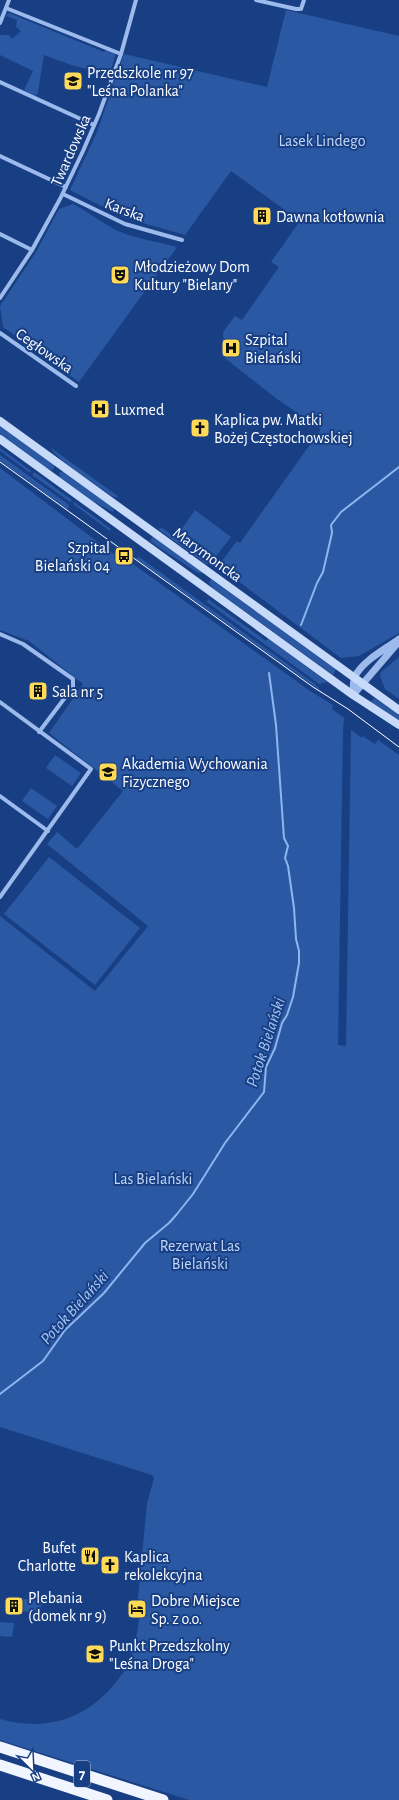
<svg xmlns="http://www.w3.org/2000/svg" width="399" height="1800" font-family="'Alegreya Sans',sans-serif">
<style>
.green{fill:#2a58a3}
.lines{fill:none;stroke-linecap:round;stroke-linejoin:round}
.stream{stroke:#8eb5ef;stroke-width:2}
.minor{stroke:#9cbbec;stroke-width:4}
.tertiary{stroke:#9cbbec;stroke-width:7}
.secondary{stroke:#c8daf9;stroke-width:8}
.trunk{stroke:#f0f5ff;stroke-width:11}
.tram{stroke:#fff;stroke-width:1}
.labels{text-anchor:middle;stroke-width:4;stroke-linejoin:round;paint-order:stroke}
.shield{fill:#183f84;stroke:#bac5da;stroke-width:1}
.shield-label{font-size:15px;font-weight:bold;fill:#fff}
.poi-label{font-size:16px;fill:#fff;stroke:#183f84;text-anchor:start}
.park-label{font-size:16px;fill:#c1d7f9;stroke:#183f84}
.street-label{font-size:16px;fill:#fff;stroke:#183f84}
.water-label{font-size:17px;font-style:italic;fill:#a7c5f4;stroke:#183f84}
</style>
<rect width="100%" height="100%" fill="#183f84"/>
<path class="green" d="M 286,10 L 399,36 L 399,633 L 359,656 L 341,658 L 218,566 L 237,541 L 240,543 L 321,429 L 277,399 L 221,355 L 224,345 L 223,332 L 235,316 L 242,320 L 279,267 L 271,262 L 300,221 L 231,171 L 185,235 L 125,218 L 70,190 L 97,132 L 124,54 L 267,87 Z
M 9,13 L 104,52 L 106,50 L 116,53 L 111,70 C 88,73 66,63 44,55 L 38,92 L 36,96 L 24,90 L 33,71 L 0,55 L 0,35 L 9,35 L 12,39 L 21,31 L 16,27 L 17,20 L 6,16 Z
M 73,204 C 88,212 101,222 116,230 C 132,238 159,242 177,247 L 79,382 L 3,327 L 0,306 L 36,252 L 59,209 Z
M 0,425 L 54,464 L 54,469 L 51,470 L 48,469 L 0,434 Z
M 0,448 L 31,471 L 30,473 L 0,451 Z
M 51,448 L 119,497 L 114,497 C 104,490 53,457 51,448 Z
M 0,455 L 69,505 L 68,510 L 0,461 Z
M 0,468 L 127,564 L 131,566 L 133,564 L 310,691 L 333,705 L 332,709 L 344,718 L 343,730 L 338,1045 L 346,1046 L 351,730 L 362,738 L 363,736 L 375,744 L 378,740 L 399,755 L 399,1800 L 189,1800 L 0,1740 L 0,1719 C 51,1733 92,1717 123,1673 C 134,1655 138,1631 140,1611 L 138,1611 L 138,1597 L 147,1504 L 154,1478 L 152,1475 L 0,1427 L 0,916 L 95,991 L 148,926 L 47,844 L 57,832 L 77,849 L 123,791 L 49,733 L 83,684 L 29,641 L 0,630 Z
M 63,471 L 114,508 L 113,512 L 92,501 L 60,478 L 59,473 Z
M 34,472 L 72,500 L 70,502 L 32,475 Z
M 74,502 L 111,529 L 110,531 L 73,504 Z
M 195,510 L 231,537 L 216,556 L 181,530 Z
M 162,528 L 211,564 L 206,564 L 158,529 Z
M 153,536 L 204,573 L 198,573 L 154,544 L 150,541 Z
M 139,557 L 315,684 L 322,692 L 136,559 Z
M 211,579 L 336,669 L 333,675 L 213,588 L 209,583 Z
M 208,599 L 266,641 L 268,638 L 327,682 L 319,684 L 207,602 Z
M 399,657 L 399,699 L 385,689 L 380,676 L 381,672 Z
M 374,698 L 399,715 L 399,720 L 371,702 Z
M 55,755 L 81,773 L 72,786 L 46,768 Z
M 31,788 L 57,806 L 48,819 L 22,801 Z
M 49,857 L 140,928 L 95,985 L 4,914 Z
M 22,1599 L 42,1600 L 40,1613 L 20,1611 Z
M 0,1622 L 14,1623 L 12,1637 L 0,1636 Z"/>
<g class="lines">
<path class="stream" d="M 301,625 L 317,583 L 323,572 L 332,533 L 331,525 L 341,512 L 399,467
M 0,1394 L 43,1361 L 65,1330 L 104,1293 L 145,1243 L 169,1223 L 177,1214 L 193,1194 L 225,1143 L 264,1092 L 266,1067 L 275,1048 L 282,1023 L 287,1015 L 293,997 L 299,963 L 299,951 L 296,939 L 294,908 L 288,866 L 285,858 L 288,846 L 284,838 L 276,725 L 269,673"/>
<path class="minor" d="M 256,0 L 296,9 L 301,9 L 304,0
M 6,8 L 121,54
M 0,23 L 9,0
M 0,82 L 94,125
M 0,156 L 66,187
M 63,194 L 125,224 L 182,240
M 0,234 L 32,250
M 0,298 L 32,250 L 60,199 L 83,151 L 99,114 L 121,54 L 136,0
M 0,333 L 76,386
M 0,634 L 23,644 L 73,679 L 73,687 L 39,732
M 0,702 L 91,769 L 0,897
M 0,796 L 48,831"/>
<path class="tertiary" d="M 353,695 C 353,689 353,681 355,676 C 364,660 384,650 399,639
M 353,695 L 396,645"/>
<path class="secondary" d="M 0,421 L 399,710
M 0,439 L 353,695 L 399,725"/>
<path class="trunk" d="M 0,1747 L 163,1800
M 0,1765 L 107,1800"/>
<path class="tram" d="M 0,462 L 313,687 L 348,709 L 399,747"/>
</g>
<defs>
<symbol id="school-square" viewBox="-11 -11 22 22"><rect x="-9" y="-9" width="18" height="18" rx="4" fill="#ffda57" stroke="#183f84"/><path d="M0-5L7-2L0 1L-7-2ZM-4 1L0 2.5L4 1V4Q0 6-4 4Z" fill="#111"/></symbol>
<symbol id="building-square" viewBox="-11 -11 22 22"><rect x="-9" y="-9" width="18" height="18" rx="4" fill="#ffda57" stroke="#183f84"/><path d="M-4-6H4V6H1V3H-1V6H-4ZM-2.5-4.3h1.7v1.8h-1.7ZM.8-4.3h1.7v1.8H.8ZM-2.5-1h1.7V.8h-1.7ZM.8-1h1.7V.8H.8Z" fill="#111"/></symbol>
<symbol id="theatre-square" viewBox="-11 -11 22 22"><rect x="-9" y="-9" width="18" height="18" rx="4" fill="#ffda57" stroke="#183f84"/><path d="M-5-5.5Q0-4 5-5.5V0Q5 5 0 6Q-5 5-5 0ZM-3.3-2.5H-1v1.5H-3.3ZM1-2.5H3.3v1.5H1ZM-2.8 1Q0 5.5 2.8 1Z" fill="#111"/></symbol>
<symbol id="hospital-square" viewBox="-11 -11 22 22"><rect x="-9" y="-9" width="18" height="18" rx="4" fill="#ffda57" stroke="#183f84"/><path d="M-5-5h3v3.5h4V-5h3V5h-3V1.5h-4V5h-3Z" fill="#111"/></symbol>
<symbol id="church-square" viewBox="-11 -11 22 22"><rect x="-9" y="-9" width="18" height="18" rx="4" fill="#ffda57" stroke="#183f84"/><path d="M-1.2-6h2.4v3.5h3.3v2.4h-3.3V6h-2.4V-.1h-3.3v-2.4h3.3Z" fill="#111"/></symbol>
<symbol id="bus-square" viewBox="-11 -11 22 22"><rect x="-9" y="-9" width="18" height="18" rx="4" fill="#ffda57" stroke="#183f84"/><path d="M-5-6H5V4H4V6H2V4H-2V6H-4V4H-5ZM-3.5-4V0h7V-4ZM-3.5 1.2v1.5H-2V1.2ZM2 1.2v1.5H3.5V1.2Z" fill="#111"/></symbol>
<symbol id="university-square" viewBox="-11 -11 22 22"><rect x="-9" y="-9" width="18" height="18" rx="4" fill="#ffda57" stroke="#183f84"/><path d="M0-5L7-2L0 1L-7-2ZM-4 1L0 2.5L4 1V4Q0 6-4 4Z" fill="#111"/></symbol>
<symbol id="restaurant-square" viewBox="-11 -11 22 22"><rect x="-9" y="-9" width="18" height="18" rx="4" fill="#ffda57" stroke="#183f84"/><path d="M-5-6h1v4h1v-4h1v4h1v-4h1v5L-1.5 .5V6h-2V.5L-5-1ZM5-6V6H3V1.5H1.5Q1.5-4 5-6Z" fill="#111"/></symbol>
<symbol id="hotel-square" viewBox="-11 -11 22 22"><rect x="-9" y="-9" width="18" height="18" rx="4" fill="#ffda57" stroke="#183f84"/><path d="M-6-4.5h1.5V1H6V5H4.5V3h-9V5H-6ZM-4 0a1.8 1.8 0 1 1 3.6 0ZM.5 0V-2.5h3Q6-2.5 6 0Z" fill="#111"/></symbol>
</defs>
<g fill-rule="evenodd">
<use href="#school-square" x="62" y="70" width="22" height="22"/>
<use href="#building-square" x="251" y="205" width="22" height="22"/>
<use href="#theatre-square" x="109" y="264" width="22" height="22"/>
<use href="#hospital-square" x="220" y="337" width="22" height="22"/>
<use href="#hospital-square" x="89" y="398" width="22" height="22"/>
<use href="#church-square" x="189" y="417" width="22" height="22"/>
<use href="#bus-square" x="113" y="545" width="22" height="22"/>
<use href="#building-square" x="27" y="680" width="22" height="22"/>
<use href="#university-square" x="97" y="761" width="22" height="22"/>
<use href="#restaurant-square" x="79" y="1545" width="22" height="22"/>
<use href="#church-square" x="99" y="1554" width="22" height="22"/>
<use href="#building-square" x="3" y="1595" width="22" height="22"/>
<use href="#hotel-square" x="126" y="1598" width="22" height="22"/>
<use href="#school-square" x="84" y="1643" width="22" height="22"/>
</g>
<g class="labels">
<rect class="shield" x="74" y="1761" width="16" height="26" rx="3"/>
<g class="shield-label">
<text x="82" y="1779">7</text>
</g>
<g class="poi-label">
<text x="87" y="78">Przedszkole nr 97<tspan x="87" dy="18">"Leśna Polanka"</tspan></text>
<text x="276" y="222">Dawna kotłownia</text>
<text x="134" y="272">Młodzieżowy Dom<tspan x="134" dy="18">Kultury "Bielany"</tspan></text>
<text x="245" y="345">Szpital<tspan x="245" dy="18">Bielański</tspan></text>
<text x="114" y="415">Luxmed</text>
<text x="214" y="425">Kaplica pw. Matki<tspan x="214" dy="18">Bożej Częstochowskiej</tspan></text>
<text x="110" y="553" text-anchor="end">Szpital<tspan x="110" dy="18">Bielański 04</tspan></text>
<text x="52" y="697">Sala nr 5</text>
<text x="122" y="769">Akademia Wychowania<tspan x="122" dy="18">Fizycznego</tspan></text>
<text x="76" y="1553" text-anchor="end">Bufet<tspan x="76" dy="18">Charlotte</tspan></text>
<text x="124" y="1562">Kaplica<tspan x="124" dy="18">rekolekcyjna</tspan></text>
<text x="28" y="1603">Plebania<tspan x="28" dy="18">(domek nr 9)</tspan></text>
<text x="151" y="1606">Dobre Miejsce<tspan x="151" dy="18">Sp. z o.o.</tspan></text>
<text x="109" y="1651">Punkt Przedszkolny<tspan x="109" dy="18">"Leśna Droga"</tspan></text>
</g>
<g class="park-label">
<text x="322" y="146">Lasek Lindego</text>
<text x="153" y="1184">Las Bielański</text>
<text x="200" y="1251">Rezerwat Las<tspan x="200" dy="18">Bielański</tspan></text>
</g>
<g class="street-label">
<text transform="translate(70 150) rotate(-66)" y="6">Twardowska</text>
<text transform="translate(125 209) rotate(21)" y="6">Karska</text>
<text transform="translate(45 350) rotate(35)" y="6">Cegłowska</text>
<text transform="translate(208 554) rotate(36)" y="6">Marymoncka</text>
</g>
<g class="water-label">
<text transform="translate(265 1042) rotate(-72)" y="6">Potok Bielański</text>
<text transform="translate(74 1307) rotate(-48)" y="6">Potok Bielański</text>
</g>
</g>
<g transform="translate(32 1768) rotate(156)" stroke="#183f84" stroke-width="3" paint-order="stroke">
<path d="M0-3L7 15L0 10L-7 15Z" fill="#ffffff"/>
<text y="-6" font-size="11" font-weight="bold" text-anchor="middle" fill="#ffffff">N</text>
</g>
</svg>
